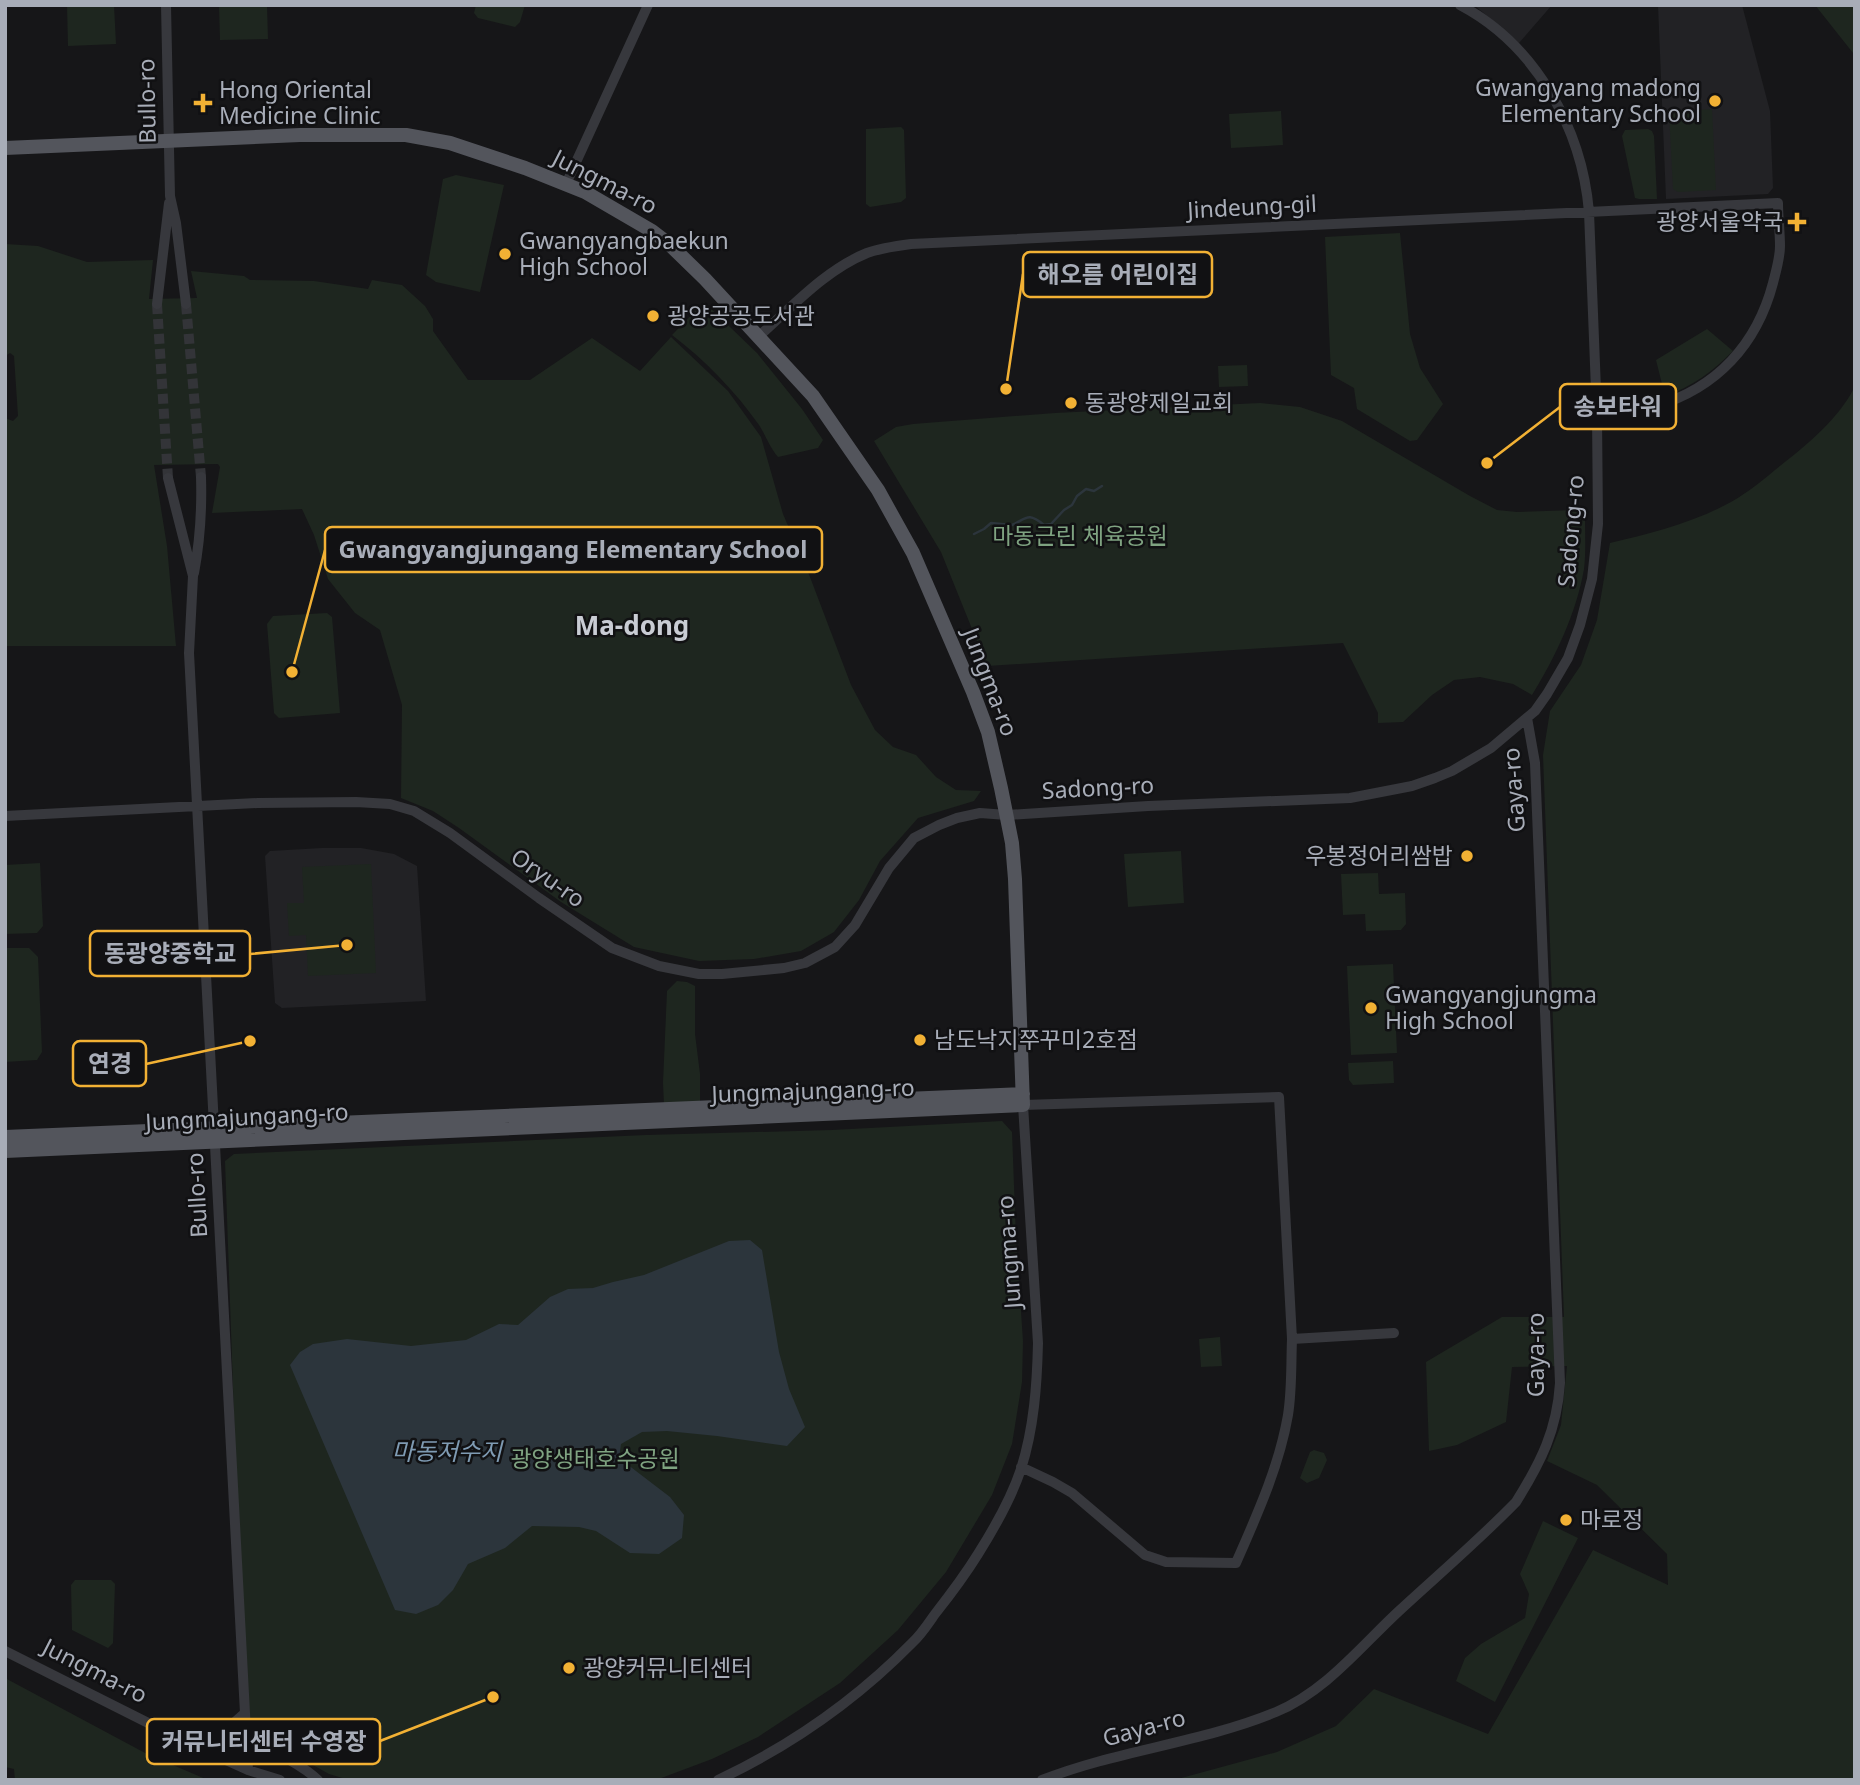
<svg xmlns="http://www.w3.org/2000/svg" width="1860" height="1785" font-family="'Noto Sans','Noto Sans KR',sans-serif">
<style>
.built{fill:#222225}
.green{fill:#1e261f}
.water{fill:#2c353c}
.lines{fill:none;stroke-linecap:round;stroke-linejoin:round}
.stream{stroke:#2c353c;stroke-width:2.5}
.minor-tunnel{stroke:#333438;stroke-width:10;stroke-dasharray:10 5;stroke-linecap:butt}
.minor{stroke:#37383d;stroke-width:10}
.major{stroke:#53555c;stroke-width:14}
.poi-dot{fill:#f2b134;stroke:#111113;stroke-width:2.5}
.labels{text-anchor:middle;stroke-width:5;stroke-linejoin:round;paint-order:stroke}
.poi-label{font-size:23px;fill:#a8adb8;stroke:#111113;text-anchor:start}
.street-label{font-size:23px;fill:#a8adb8;stroke:#111113}
.park-label{font-size:23px;fill:#7fa381;stroke:#111113}
.water-label{font-size:24px;font-style:italic;fill:#7f9bb3;stroke:#111113}
.quarter-label{font-size:26px;font-weight:bold;fill:#c9ccd4;stroke:#111113}
.leader{fill:none;stroke:#f2b134;stroke-width:2.5}
.callout-dot{fill:#f2b134;stroke:#111113;stroke-width:2.5}
.callout{fill:#111113;stroke:#f2b134;stroke-width:2.5}
.callout-label{font-size:24px;text-anchor:middle;font-weight:bold;fill:#a8adb8}
</style>
<rect width="100%" height="100%" fill="#161618"/>
<path class="built" d="M 1474,5 L 1552,5 L 1519,43 Z
M 1658,5 L 1742,5 L 1770,111 L 1773,188 L 1768,194 L 1666,199 Z
M 322,848 L 361,848 L 394,854 L 417,866 L 426,1001 L 282,1008 L 275,1003 L 265,856 L 270,851 Z"/>
<path class="green" d="M 67,5 L 114,5 L 116,44 L 68,46 Z
M 219,5 L 267,5 L 268,39 L 220,40 Z
M 476,5 L 525,5 L 520,22 L 515,27 L 478,18 L 474,13 Z
M 1815,5 L 1855,5 L 1855,55 L 1853,53 Z
M 1712,109 L 1716,190 L 1678,192 L 1673,189 L 1669,112 Z
M 1281,111 L 1283,145 L 1231,148 L 1229,114 Z
M 901,127 L 904,130 L 906,198 L 901,202 L 870,207 L 866,204 L 866,129 Z
M 1648,129 L 1652,131 L 1654,136 L 1657,199 L 1639,199 L 1635,198 L 1622,136 L 1625,130 Z
M 456,175 L 504,185 L 480,292 L 436,282 L 426,275 L 443,179 Z
M 1400,233 L 1410,334 L 1420,368 L 1443,404 L 1417,440 L 1410,441 L 1357,409 L 1354,388 L 1331,375 L 1325,237 Z
M 5,244 L 38,246 L 87,262 L 153,260 L 149,299 L 197,298 L 191,271 L 244,276 L 250,280 L 314,281 L 368,289 L 372,280 L 402,285 L 425,306 L 433,319 L 433,331 L 468,380 L 530,380 L 592,338 L 640,371 L 671,337 L 728,391 L 761,437 L 783,514 L 810,577 L 851,685 L 875,730 L 893,747 L 916,755 L 936,777 L 956,790 L 981,791 L 974,801 L 918,818 L 880,861 L 859,900 L 834,932 L 801,951 L 754,959 L 699,961 L 634,947 L 561,902 L 459,828 L 433,811 L 401,798 L 402,705 L 380,630 L 355,613 L 328,579 L 314,535 L 302,509 L 212,513 L 220,467 L 218,464 L 154,465 L 167,546 L 176,646 L 5,646 L 5,418 L 13,421 L 18,416 L 14,356 L 10,353 L 5,356 Z
M 704,302 L 757,353 L 802,409 L 823,440 L 818,448 L 778,457 C 770,448 766,436 759,425 C 735,391 705,360 672,335 Z
M 1707,329 L 1733,351 C 1713,371 1692,387 1665,396 L 1656,360 Z
M 1247,365 L 1248,386 L 1219,387 L 1218,366 Z
M 1855,386 L 1855,1780 L 1174,1780 L 1277,1752 L 1336,1726 L 1374,1689 L 1488,1734 L 1593,1550 L 1668,1585 L 1667,1554 L 1597,1485 L 1547,1461 L 1561,1425 L 1567,1366 L 1512,1367 L 1506,1422 L 1457,1445 L 1429,1451 L 1426,1362 L 1502,1317 L 1564,1317 L 1543,755 L 1550,711 L 1581,665 L 1597,620 L 1610,543 C 1649,534 1695,522 1731,502 C 1754,489 1774,470 1795,454 C 1818,435 1842,413 1855,386 Z
M 1260,403 L 1300,407 L 1342,421 L 1470,496 L 1497,510 L 1517,512 L 1576,510 L 1585,519 C 1585,535 1586,553 1584,569 C 1576,614 1556,656 1532,695 L 1513,684 L 1480,677 L 1454,680 L 1432,695 L 1403,722 L 1378,723 L 1378,713 L 1343,643 L 987,666 L 941,552 L 874,441 L 896,427 L 913,424 L 1055,413 Z
M 327,613 L 332,617 L 340,713 L 279,718 L 274,713 L 267,624 L 273,616 Z
M 1181,851 L 1184,903 L 1128,907 L 1124,854 Z
M 40,863 L 43,926 L 37,933 L 5,934 L 5,865 Z
M 371,864 L 376,973 L 308,976 L 306,935 L 289,936 L 287,903 L 304,903 L 302,867 Z
M 1378,873 L 1379,894 L 1405,893 L 1406,924 L 1401,930 L 1366,931 L 1365,914 L 1343,915 L 1341,874 Z
M 5,948 L 29,948 L 38,957 L 42,1052 L 37,1060 L 5,1062 Z
M 1393,964 L 1397,1053 L 1351,1055 L 1347,966 Z
M 677,981 L 687,982 L 695,986 L 695,1034 L 700,1074 L 700,1104 L 664,1105 L 663,1083 L 667,991 Z
M 1393,1061 L 1394,1083 L 1353,1085 L 1349,1080 L 1348,1063 Z
M 1002,1121 L 1012,1132 L 1016,1239 L 1023,1341 L 1022,1382 L 1012,1444 L 992,1495 L 946,1572 L 898,1630 L 840,1683 L 758,1737 L 712,1759 L 656,1780 L 349,1780 L 329,1774 L 245,1727 L 225,1161 L 234,1154 L 646,1135 L 832,1130 Z
M 1220,1337 L 1222,1366 L 1201,1367 L 1199,1339 Z
M 1314,1450 L 1324,1453 L 1327,1460 L 1319,1478 L 1307,1483 L 1300,1478 L 1310,1452 Z
M 1543,1521 L 1578,1538 L 1495,1702 L 1456,1681 L 1465,1658 L 1481,1644 L 1525,1618 L 1529,1594 L 1520,1574 Z
M 75,1580 L 111,1580 L 115,1584 L 113,1643 L 108,1648 L 72,1630 L 71,1585 Z
M 5,1678 L 147,1754 L 208,1780 L 15,1780 L 14,1769 L 5,1767 Z"/>
<path class="water" d="M 750,1240 L 762,1250 L 779,1352 L 789,1389 L 805,1427 L 787,1446 L 717,1436 L 667,1431 L 642,1432 L 621,1444 L 619,1458 L 670,1497 L 684,1515 L 682,1538 L 659,1554 L 630,1553 L 596,1531 L 579,1527 L 532,1526 L 505,1548 L 468,1564 L 453,1590 L 438,1605 L 416,1614 L 395,1610 L 290,1365 L 300,1352 L 313,1344 L 347,1339 L 411,1346 L 466,1340 L 499,1324 L 518,1325 L 550,1297 L 568,1289 L 593,1288 L 613,1282 L 644,1275 L 729,1241 Z"/>
<g class="lines">
<path class="stream" d="M 974,534 L 984,529 L 991,523 L 1012,525 C 1027,518 1028,512 1044,525 L 1051,524 L 1064,510 L 1072,505 L 1077,496 L 1086,489 L 1094,491 L 1102,486"/>
<path class="minor-tunnel" d="M 157,304 L 168,478
M 186,304 L 201,477"/>
<path class="minor" d="M 166,5 L 170,196 L 176,223 L 186,304
M 566,184 L 648,5
M 157,304 L 169,203
M 758,337 C 792,307 825,270 867,253 C 881,248 896,246 911,244 L 1778,203 C 1778,217 1780,232 1780,246 C 1780,258 1776,271 1773,283 C 1757,344 1717,388 1656,406 C 1636,412 1617,413 1597,415
M 168,478 L 193,576 L 189,653 L 248,1770
M 194,573 C 200,541 202,509 201,477
M 5,816 L 258,803 L 356,802 L 390,804 L 414,811 L 450,833 L 539,898 L 612,948 L 659,966 L 699,974 L 722,974 L 784,968 L 805,963 L 835,947 L 855,925 L 889,868 L 914,838 L 939,825 L 957,818 L 980,813 L 1007,815 L 1148,806 L 1350,798 L 1412,786 L 1435,778 L 1452,771 L 1491,748 L 1535,711 L 1547,694 L 1568,658 L 1580,625 L 1592,579 L 1598,524 L 1597,415 L 1589,212 C 1582,129 1536,45 1460,5
M 1021,1467 L 1053,1482 L 1072,1493 L 1145,1555 L 1166,1562 L 1236,1563 C 1257,1515 1279,1467 1288,1415 C 1292,1390 1291,1364 1292,1339
M 5,1651 L 188,1743 L 248,1770 L 280,1780
M 246,1730 L 247,1736 C 269,1751 298,1761 318,1780
M 192,1743 L 204,1744 L 218,1737 L 245,1713
M 718,1780 C 790,1746 856,1700 912,1643 C 921,1635 928,1624 935,1614 C 950,1595 965,1575 978,1554 C 995,1527 1011,1499 1021,1469 C 1034,1428 1037,1385 1038,1343 L 1023,1105 L 1279,1097 L 1292,1339 L 1394,1333
M 1042,1780 C 1118,1750 1201,1743 1276,1712 C 1326,1691 1360,1647 1399,1611 C 1438,1575 1479,1540 1516,1502 C 1541,1462 1557,1430 1560,1383 L 1535,763 L 1527,718"/>
<path class="major" d="M 5,148 L 300,135 L 406,135 L 450,143 L 525,168 L 585,192 L 652,231 L 669,244 L 705,279 L 813,396 L 878,490 L 913,553 L 973,692 L 988,732 L 1001,788 L 1012,843 L 1015,879 L 1023,1105 L 5,1151
M 5,1137 L 1023,1094"/>
</g>
<g class="poi-dot">
<circle cx="1715" cy="101" r="7"/>
<path d="M199.5 92.5h7v7h7v7h-7v7h-7v-7h-7v-7h7z"/>
<path d="M1793.5 211.5h7v7h7v7h-7v7h-7v-7h-7v-7h7z"/>
<circle cx="505" cy="254" r="7"/>
<circle cx="653" cy="316" r="7"/>
<circle cx="1071" cy="403" r="7"/>
<circle cx="1467" cy="856" r="7"/>
<circle cx="1371" cy="1008" r="7"/>
<circle cx="920" cy="1040" r="7"/>
<circle cx="1566" cy="1520" r="7"/>
<circle cx="569" cy="1668" r="7"/>
</g>
<g class="labels">
<g class="poi-label">
<text x="1701" y="96" text-anchor="end">Gwangyang madong<tspan x="1701" dy="26">Elementary School</tspan></text>
<text x="219" y="98">Hong Oriental<tspan x="219" dy="26">Medicine Clinic</tspan></text>
<text x="1783" y="230" text-anchor="end">광양서울약국</text>
<text x="519" y="249">Gwangyangbaekun<tspan x="519" dy="26">High School</tspan></text>
<text x="667" y="324">광양공공도서관</text>
<text x="1085" y="411">동광양제일교회</text>
<text x="1453" y="864" text-anchor="end">우봉정어리쌈밥</text>
<text x="1385" y="1003">Gwangyangjungma<tspan x="1385" dy="26">High School</tspan></text>
<text x="934" y="1048">남도낙지쭈꾸미2호점</text>
<text x="1580" y="1528">마로정</text>
<text x="583" y="1676">광양커뮤니티센터</text>
</g>
<g class="street-label">
<text transform="translate(147 101) rotate(-91)" y="8">Bullo-ro</text>
<text transform="translate(605 182) rotate(27)" y="8">Jungma-ro</text>
<text transform="translate(1252 207) rotate(-3)" y="8">Jindeung-gil</text>
<text transform="translate(1571 531) rotate(-85)" y="8">Sadong-ro</text>
<text transform="translate(990 682) rotate(69)" y="8">Jungma-ro</text>
<text transform="translate(1098 788) rotate(-3)" y="8">Sadong-ro</text>
<text transform="translate(1514 790) rotate(-94)" y="8">Gaya-ro</text>
<text transform="translate(548 878) rotate(35)" y="8">Oryu-ro</text>
<text transform="translate(813 1091) rotate(-2)" y="8">Jungmajungang-ro</text>
<text transform="translate(247 1117) rotate(-3)" y="8">Jungmajungang-ro</text>
<text transform="translate(197 1195) rotate(-93)" y="8">Bullo-ro</text>
<text transform="translate(1009 1252) rotate(-94)" y="8">Jungma-ro</text>
<text transform="translate(1536 1355) rotate(-90)" y="8">Gaya-ro</text>
<text transform="translate(95 1671) rotate(27)" y="8">Jungma-ro</text>
<text transform="translate(1144 1728) rotate(-15)" y="8">Gaya-ro</text>
</g>
<g class="park-label">
<text x="1080" y="544">마동근린 체육공원</text>
<text x="595" y="1467">광양생태호수공원</text>
</g>
<g class="water-label">
<text x="447" y="1460">마동저수지</text>
</g>
<g class="quarter-label">
<text x="632" y="635">Ma-dong</text>
</g>
</g>
<path class="leader" d="M1006 389L1023 274M1487 463L1560 407M292 672L325 550M347 945L250 954M250 1041L146 1064M493 1697L380 1741"/>
<g class="callout-dot">
<circle cx="1006" cy="389" r="7"/>
<circle cx="1487" cy="463" r="7"/>
<circle cx="292" cy="672" r="7"/>
<circle cx="347" cy="945" r="7"/>
<circle cx="250" cy="1041" r="7"/>
<circle cx="493" cy="1697" r="7"/>
</g>
<g class="callout">
<rect x="1023" y="252" width="189" height="45" rx="7"/>
<rect x="1560" y="384" width="116" height="45" rx="7"/>
<rect x="325" y="527" width="497" height="45" rx="7"/>
<rect x="90" y="931" width="160" height="45" rx="7"/>
<rect x="73" y="1041" width="73" height="45" rx="7"/>
<rect x="147" y="1719" width="233" height="45" rx="7"/>
</g>
<g class="callout-label">
<text x="1118" y="283">해오름 어린이집</text>
<text x="1618" y="415">송보타워</text>
<text x="573" y="558">Gwangyangjungang Elementary School</text>
<text x="170" y="962">동광양중학교</text>
<text x="110" y="1072">연경</text>
<text x="264" y="1750">커뮤니티센터 수영장</text>
</g>
<rect width="1860" height="1785" fill="none" stroke="#a8adb8" stroke-width="14"/>
</svg>
